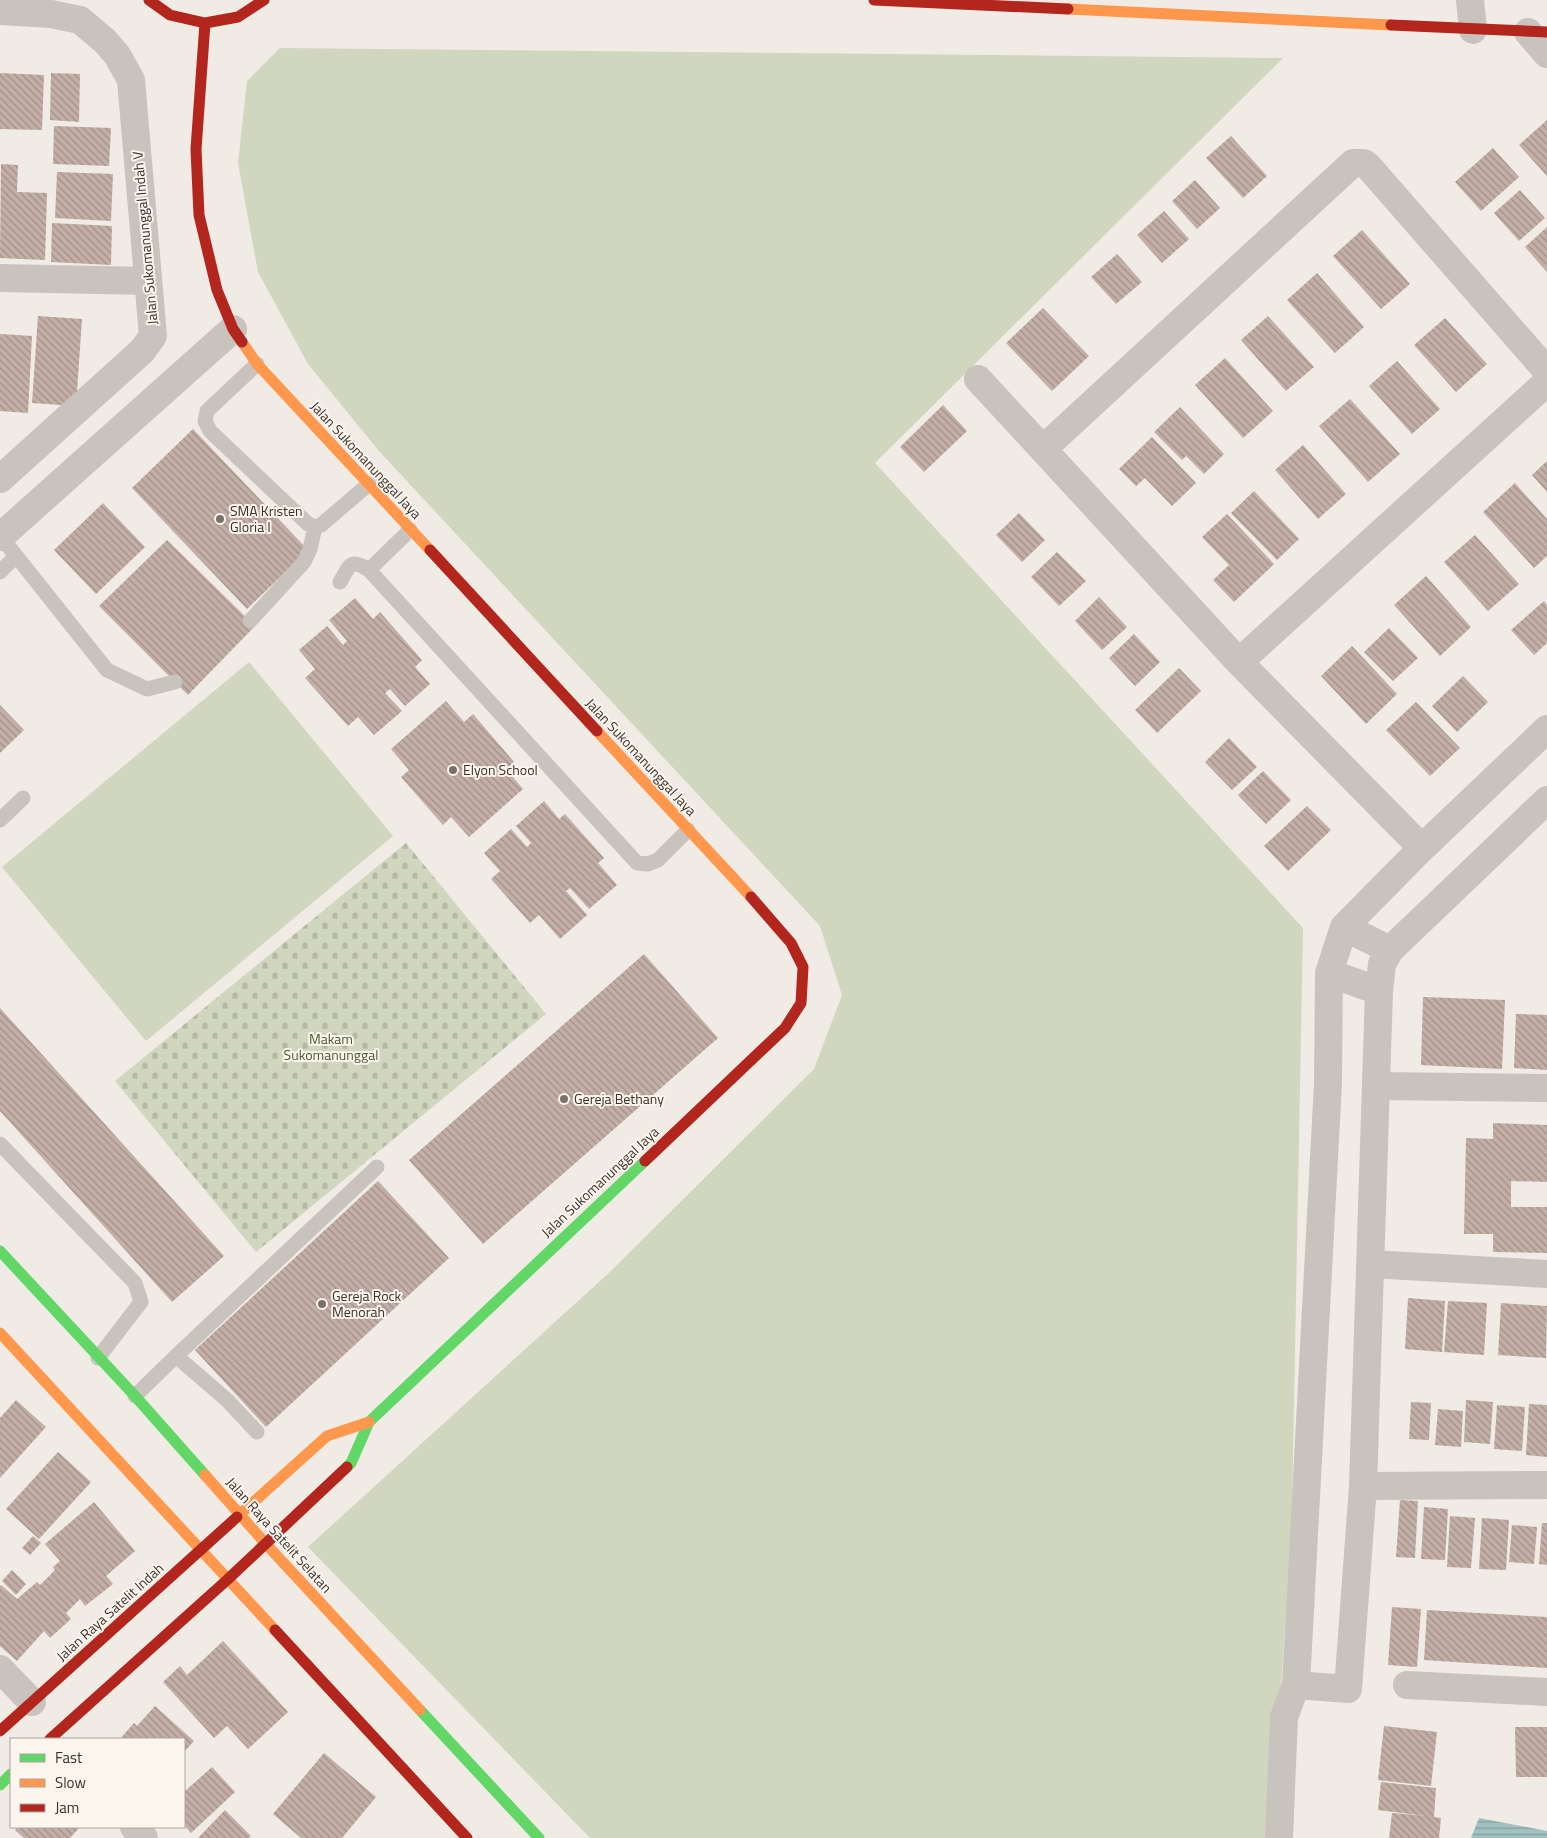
<svg xmlns="http://www.w3.org/2000/svg" width="1547" height="1838" font-family="'Titillium Web',sans-serif">
<style>
.grass{fill:#d1d6bf}
.cemetery{fill:url(#cemetery-stones)}
.water{fill:url(#water-rules)}
.building{fill:url(#building-back-hatch)}
.lines{fill:none;stroke-linecap:round;stroke-linejoin:round}
.lane{stroke:#c9c3be;stroke-width:15}
.street{stroke:#c9c3be;stroke-width:28}
.fast{stroke:#63d668;stroke-width:11}
.slow{stroke:#ff974d;stroke-width:11}
.jam{stroke:#b3261e;stroke-width:11}
.poi-dot{fill:#7a716c;stroke:#fbf5ee;stroke-width:2}
.labels{text-anchor:middle;stroke-width:4;stroke-linejoin:round;paint-order:stroke}
.street-label{font-size:14px;fill:#3b302b;stroke:#fbf5ee}
.poi-label{font-size:14px;fill:#3b302b;stroke:#fbf5ee;text-anchor:start}
.park-label{font-size:14px;fill:#4a5a2e;stroke:#fbf5ee}
</style>
<defs>
<pattern id="cemetery-stones" width="16" height="16" patternUnits="userSpaceOnUse" patternTransform="scale(1.25)"><rect width="16" height="16" fill="#d1d6bf"/><path d="M2 7V4a2 2 0 0 1 4 0v3zM10 15v-3a2 2 0 0 1 4 0v3z" fill="#b4b8a4"/></pattern>
<pattern id="water-rules" width="6" height="5" patternUnits="userSpaceOnUse" patternTransform="scale(1.25)"><rect width="6" height="5" fill="#a1c2c1"/><path d="M0 2.5h6" fill="none" stroke="#849e9d"/></pattern>
<pattern id="building-back-hatch" width="6" height="6" patternUnits="userSpaceOnUse" patternTransform="scale(1.25)"><rect width="6" height="6" fill="#c3afa7"/><path d="M-1 5l2 2M0 0l6 6M5-1l2 2" fill="none" stroke="#a08f88"/></pattern>
</defs>
<rect width="100%" height="100%" fill="#f0ebe5"/>
<path class="grass" d="M 280,48 L 1283,58 L 875,463 L 1303,928 L 1292,1509 L 1272,1838 L 590,1838 L 308,1547 L 611,1271 L 814,1069 L 842,995 L 820,926 L 379,451 L 308,364 L 258,272 L 238,163 L 247,81 Z
M 249,662 L 393,836 L 146,1041 L 2,867 Z"/>
<path class="cemetery" d="M 406,843 L 546,1014 L 256,1252 L 115,1081 Z"/>
<path class="water" d="M 1479,1818 L 1547,1831 L 1547,1838 L 1471,1838 Z"/>
<path class="building" d="M 0,73 L 44,75 L 42,130 L 0,129 Z
M 51,73 L 80,74 L 79,122 L 50,120 Z
M 1547,120 L 1547,176 L 1519,145 Z
M 54,126 L 111,128 L 109,166 L 53,164 Z
M 1231,136 L 1267,176 L 1243,198 L 1206,158 Z
M 1493,148 L 1519,177 L 1481,211 L 1455,182 Z
M 1,164 L 18,165 L 17,192 L 47,193 L 45,260 L 0,258 Z
M 57,172 L 113,174 L 111,221 L 55,218 Z
M 1195,180 L 1220,208 L 1197,229 L 1172,201 Z
M 1520,190 L 1545,218 L 1519,241 L 1494,213 Z
M 1164,211 L 1189,239 L 1162,263 L 1137,235 Z
M 52,223 L 112,226 L 111,265 L 51,262 Z
M 1547,227 L 1547,272 L 1525,247 Z
M 1362,230 L 1410,284 L 1381,309 L 1333,256 Z
M 1117,254 L 1142,282 L 1116,304 L 1091,277 Z
M 1317,273 L 1364,327 L 1335,353 L 1287,300 Z
M 1043,308 L 1089,356 L 1052,391 L 1006,343 Z
M 38,316 L 82,319 L 76,406 L 32,403 Z
M 1268,316 L 1314,367 L 1286,391 L 1241,340 Z
M 1445,318 L 1487,364 L 1456,392 L 1414,345 Z
M 0,334 L 32,336 L 28,413 L 0,411 Z
M 1225,358 L 1273,411 L 1243,438 L 1195,385 Z
M 1397,361 L 1440,409 L 1412,434 L 1369,386 Z
M 1350,399 L 1400,454 L 1368,482 L 1319,426 Z
M 943,405 L 967,431 L 924,472 L 900,447 Z
M 1180,407 L 1224,454 L 1204,474 L 1186,456 L 1182,460 L 1154,432 Z
M 193,429 L 308,550 L 247,609 L 132,488 Z
M 1152,437 L 1196,483 L 1172,506 L 1145,478 L 1136,486 L 1119,469 Z
M 1303,445 L 1346,494 L 1318,519 L 1275,470 Z
M 1547,461 L 1547,492 L 1532,475 Z
M 1515,483 L 1547,519 L 1547,556 L 1534,568 L 1483,512 Z
M 1254,491 L 1299,539 L 1277,560 L 1231,513 Z
M 103,503 L 145,547 L 96,594 L 54,550 Z
M 1019,513 L 1045,540 L 1022,562 L 996,535 Z
M 1227,514 L 1274,564 L 1234,602 L 1213,580 L 1229,565 L 1202,537 Z
M 1475,535 L 1519,584 L 1488,611 L 1444,562 Z
M 167,540 L 255,626 L 188,695 L 99,606 Z
M 1057,552 L 1086,581 L 1059,606 L 1031,577 Z
M 1426,576 L 1471,627 L 1440,656 L 1394,605 Z
M 1099,597 L 1127,627 L 1102,650 L 1075,621 Z
M 355,598 L 373,619 L 380,612 L 422,660 L 415,667 L 430,684 L 405,706 L 390,689 L 385,693 L 402,711 L 374,735 L 358,717 L 348,726 L 305,678 L 315,669 L 299,650 L 327,626 L 343,645 L 347,641 L 329,620 Z
M 1544,601 L 1547,605 L 1547,643 L 1534,655 L 1511,630 Z
M 1389,628 L 1418,658 L 1393,681 L 1364,652 Z
M 1134,634 L 1160,662 L 1135,686 L 1109,658 Z
M 1352,646 L 1397,694 L 1366,724 L 1321,676 Z
M 1179,668 L 1201,691 L 1157,733 L 1135,710 Z
M 1463,676 L 1488,702 L 1457,732 L 1432,706 Z
M 446,701 L 464,722 L 473,714 L 514,762 L 506,769 L 523,789 L 469,837 L 451,817 L 443,825 L 401,777 L 409,770 L 391,749 Z
M 1416,702 L 1460,748 L 1430,776 L 1386,730 Z
M 0,705 L 24,730 L 0,753 Z
M 1229,738 L 1257,767 L 1232,790 L 1205,762 Z
M 1263,771 L 1291,800 L 1266,824 L 1238,795 Z
M 544,801 L 559,819 L 565,814 L 604,858 L 598,863 L 617,885 L 589,909 L 570,888 L 566,891 L 587,915 L 560,939 L 539,915 L 530,923 L 491,879 L 500,871 L 484,853 L 511,829 L 527,847 L 531,843 L 516,826 Z
M 1307,806 L 1331,830 L 1288,871 L 1264,846 Z
M 644,954 L 718,1038 L 483,1244 L 409,1160 Z
M 1423,997 L 1505,1000 L 1502,1069 L 1421,1065 Z
M 0,1008 L 224,1256 L 172,1302 L 0,1111 Z
M 1516,1014 L 1547,1015 L 1547,1070 L 1514,1068 Z
M 1493,1123 L 1547,1125 L 1547,1182 L 1511,1181 L 1511,1207 L 1547,1207 L 1547,1253 L 1493,1252 L 1493,1234 L 1464,1234 L 1466,1138 L 1493,1139 Z
M 378,1181 L 449,1258 L 266,1427 L 195,1350 Z
M 1408,1298 L 1445,1301 L 1442,1352 L 1405,1349 Z
M 1448,1301 L 1487,1303 L 1484,1355 L 1444,1352 Z
M 1501,1303 L 1547,1306 L 1546,1358 L 1498,1355 Z
M 16,1400 L 46,1427 L 0,1478 L 0,1418 Z
M 1466,1400 L 1493,1402 L 1490,1444 L 1464,1442 Z
M 1411,1402 L 1431,1403 L 1429,1440 L 1409,1439 Z
M 1529,1404 L 1547,1405 L 1547,1457 L 1526,1455 Z
M 1497,1405 L 1525,1407 L 1522,1451 L 1494,1449 Z
M 1438,1409 L 1463,1411 L 1461,1447 L 1435,1445 Z
M 58,1452 L 91,1482 L 39,1539 L 6,1509 Z
M 1400,1500 L 1418,1501 L 1415,1558 L 1396,1557 Z
M 94,1502 L 135,1551 L 106,1576 L 113,1584 L 85,1606 L 80,1599 L 66,1613 L 71,1619 L 50,1638 L 44,1631 L 17,1661 L 0,1646 L 0,1586 L 1,1585 L 17,1599 L 37,1582 L 40,1585 L 55,1570 L 53,1567 L 60,1561 L 45,1544 Z
M 1424,1507 L 1448,1509 L 1445,1560 L 1421,1559 Z
M 1450,1516 L 1475,1518 L 1471,1568 L 1447,1567 Z
M 1482,1518 L 1509,1520 L 1506,1570 L 1479,1569 Z
M 1542,1523 L 1547,1523 L 1547,1565 L 1539,1564 Z
M 1512,1525 L 1537,1527 L 1534,1564 L 1509,1562 Z
M 33,1536 L 41,1543 L 30,1555 L 22,1548 Z
M 12,1570 L 26,1584 L 16,1595 L 2,1581 Z
M 1392,1607 L 1421,1609 L 1417,1667 L 1388,1665 Z
M 1427,1610 L 1547,1617 L 1547,1668 L 1424,1660 Z
M 223,1641 L 288,1712 L 248,1749 L 227,1726 L 214,1738 L 163,1682 L 180,1666 L 187,1675 Z
M 155,1706 L 194,1741 L 184,1752 L 184,1739 L 120,1739 L 134,1723 L 137,1726 Z
M 1384,1726 L 1437,1732 L 1431,1786 L 1378,1780 Z
M 1515,1727 L 1547,1727 L 1547,1777 L 1516,1777 Z
M 324,1753 L 376,1797 L 342,1838 L 301,1838 L 273,1814 Z
M 212,1767 L 235,1792 L 191,1833 L 184,1825 L 184,1792 Z
M 1381,1782 L 1436,1788 L 1434,1817 L 1441,1818 L 1439,1838 L 1389,1838 L 1392,1813 L 1426,1816 L 1378,1810 Z
M 225,1810 L 251,1836 L 249,1838 L 198,1838 Z
M 18,1827 L 80,1827 L 70,1838 L 24,1838 L 15,1830 Z"/>
<g class="lines">
<path class="lane" d="M 257,364 L 207,411 L 205,421 L 210,431 L 308,524 L 315,527 L 321,525 L 369,484
M 410,530 L 369,570 L 637,863 L 648,864 L 658,860 L 688,830
M 1,537 L 107,670 L 147,689 L 175,682
M 0,572 L 16,556
M 340,582 C 350,565 350,558 369,570
M 250,621 L 304,562 L 310,549 L 315,527
M 0,820 L 23,798
M 0,1144 L 135,1283 L 141,1302 L 98,1358
M 176,1356 L 377,1167
M 135,1396 L 176,1356 L 227,1400 L 257,1432"/>
<path class="street" d="M 1470,0 L 1473,30
M 0,11 L 51,14 L 80,20 L 105,41 L 117,55 L 131,80 L 153,336 L 142,351 L 0,479
M 1528,32 L 1547,54
M 0,278 L 148,281
M 978,379 L 1239,662 L 1422,848
M 1043,449 L 1353,163 L 1364,163 L 1368,166 L 1547,371
M 0,537 L 233,329
M 1239,662 L 1547,382
M 1344,927 L 1390,950
M 1329,973 L 1379,991
M 1376,1086 L 1547,1088
M 1370,1264 L 1547,1274
M 1363,1486 L 1547,1485
M 0,1669 L 32,1702
M 1296,1685 L 1348,1689 L 1363,1486 L 1379,991 L 1382,964 L 1390,950 L 1547,800
M 1407,1685 L 1547,1692
M 134,1827 L 144,1838
M 1279,1838 L 1284,1717 L 1296,1685 L 1328,1083 L 1329,973 L 1344,927 L 1422,848 L 1547,729"/>
<path class="fast" d="M 0,1251 L 135,1396 L 205,1475
M 347,1467 L 351,1463 L 369,1422 L 645,1161
M 420,1710 L 539,1838
M 0,1785 L 11,1774"/>
<path class="slow" d="M 1068,9 L 1391,25
M 242,342 L 257,364 L 430,550
M 597,731 L 751,897
M 0,1333 L 275,1630
M 205,1475 L 265,1543 L 420,1710
M 237,1517 L 327,1436 L 369,1422"/>
<path class="jam" d="M 149,0 L 170,15 L 205,23 L 238,17 L 264,0
M 874,0 L 1068,9
M 205,23 L 196,149 L 199,215 L 217,290 L 233,329 L 242,342
M 1391,25 L 1547,32
M 430,550 L 597,731
M 645,1161 L 785,1028 L 801,1003 L 803,967 L 791,943 L 751,897
M 275,1630 L 467,1838
M 0,1731 L 237,1517
M 50,1739 L 227,1580 L 347,1467"/>
</g>
<g class="poi-dot">
<circle cx="220" cy="519" r="5"/>
<circle cx="453" cy="770" r="5"/>
<circle cx="564" cy="1099" r="5"/>
<circle cx="322" cy="1304" r="5"/>
</g>
<g class="labels">
<g class="street-label">
<text transform="translate(145 238) rotate(-95)" y="5">Jalan Sukomanunggal Indah V</text>
<text transform="translate(366 460) rotate(47)" y="5">Jalan Sukomanunggal Jaya</text>
<text transform="translate(641 757) rotate(47)" y="5">Jalan Sukomanunggal Jaya</text>
<text transform="translate(600 1182) rotate(-43)" y="5">Jalan Sukomanunggal Jaya</text>
<text transform="translate(279 1535) rotate(48)" y="5">Jalan Raya Satelit Selatan</text>
<text transform="translate(110 1612) rotate(-42)" y="5">Jalan Raya Satelit Indah</text>
</g>
<g class="poi-label">
<text x="230" y="516">SMA Kristen<tspan x="230" dy="16">Gloria I</tspan></text>
<text x="463" y="775">Elyon School</text>
<text x="574" y="1104">Gereja Bethany</text>
<text x="332" y="1301">Gereja Rock<tspan x="332" dy="16">Menorah</tspan></text>
</g>
<g class="park-label">
<text x="331" y="1044">Makam<tspan x="331" dy="16">Sukomanunggal</tspan></text>
</g>
</g>
<rect x="10" y="1738" width="175" height="90" fill="#fbf5ee" stroke="#aea6a0"/>
<rect x="20" y="1754" width="25" height="8" fill="#63d668" stroke="#aea6a0"/>
<text x="55" y="1763" font-size="15" fill="#3b302b">Fast</text>
<rect x="20" y="1779" width="25" height="8" fill="#ff974d" stroke="#aea6a0"/>
<text x="55" y="1788" font-size="15" fill="#3b302b">Slow</text>
<rect x="20" y="1804" width="25" height="8" fill="#b3261e" stroke="#aea6a0"/>
<text x="55" y="1813" font-size="15" fill="#3b302b">Jam</text>
</svg>
